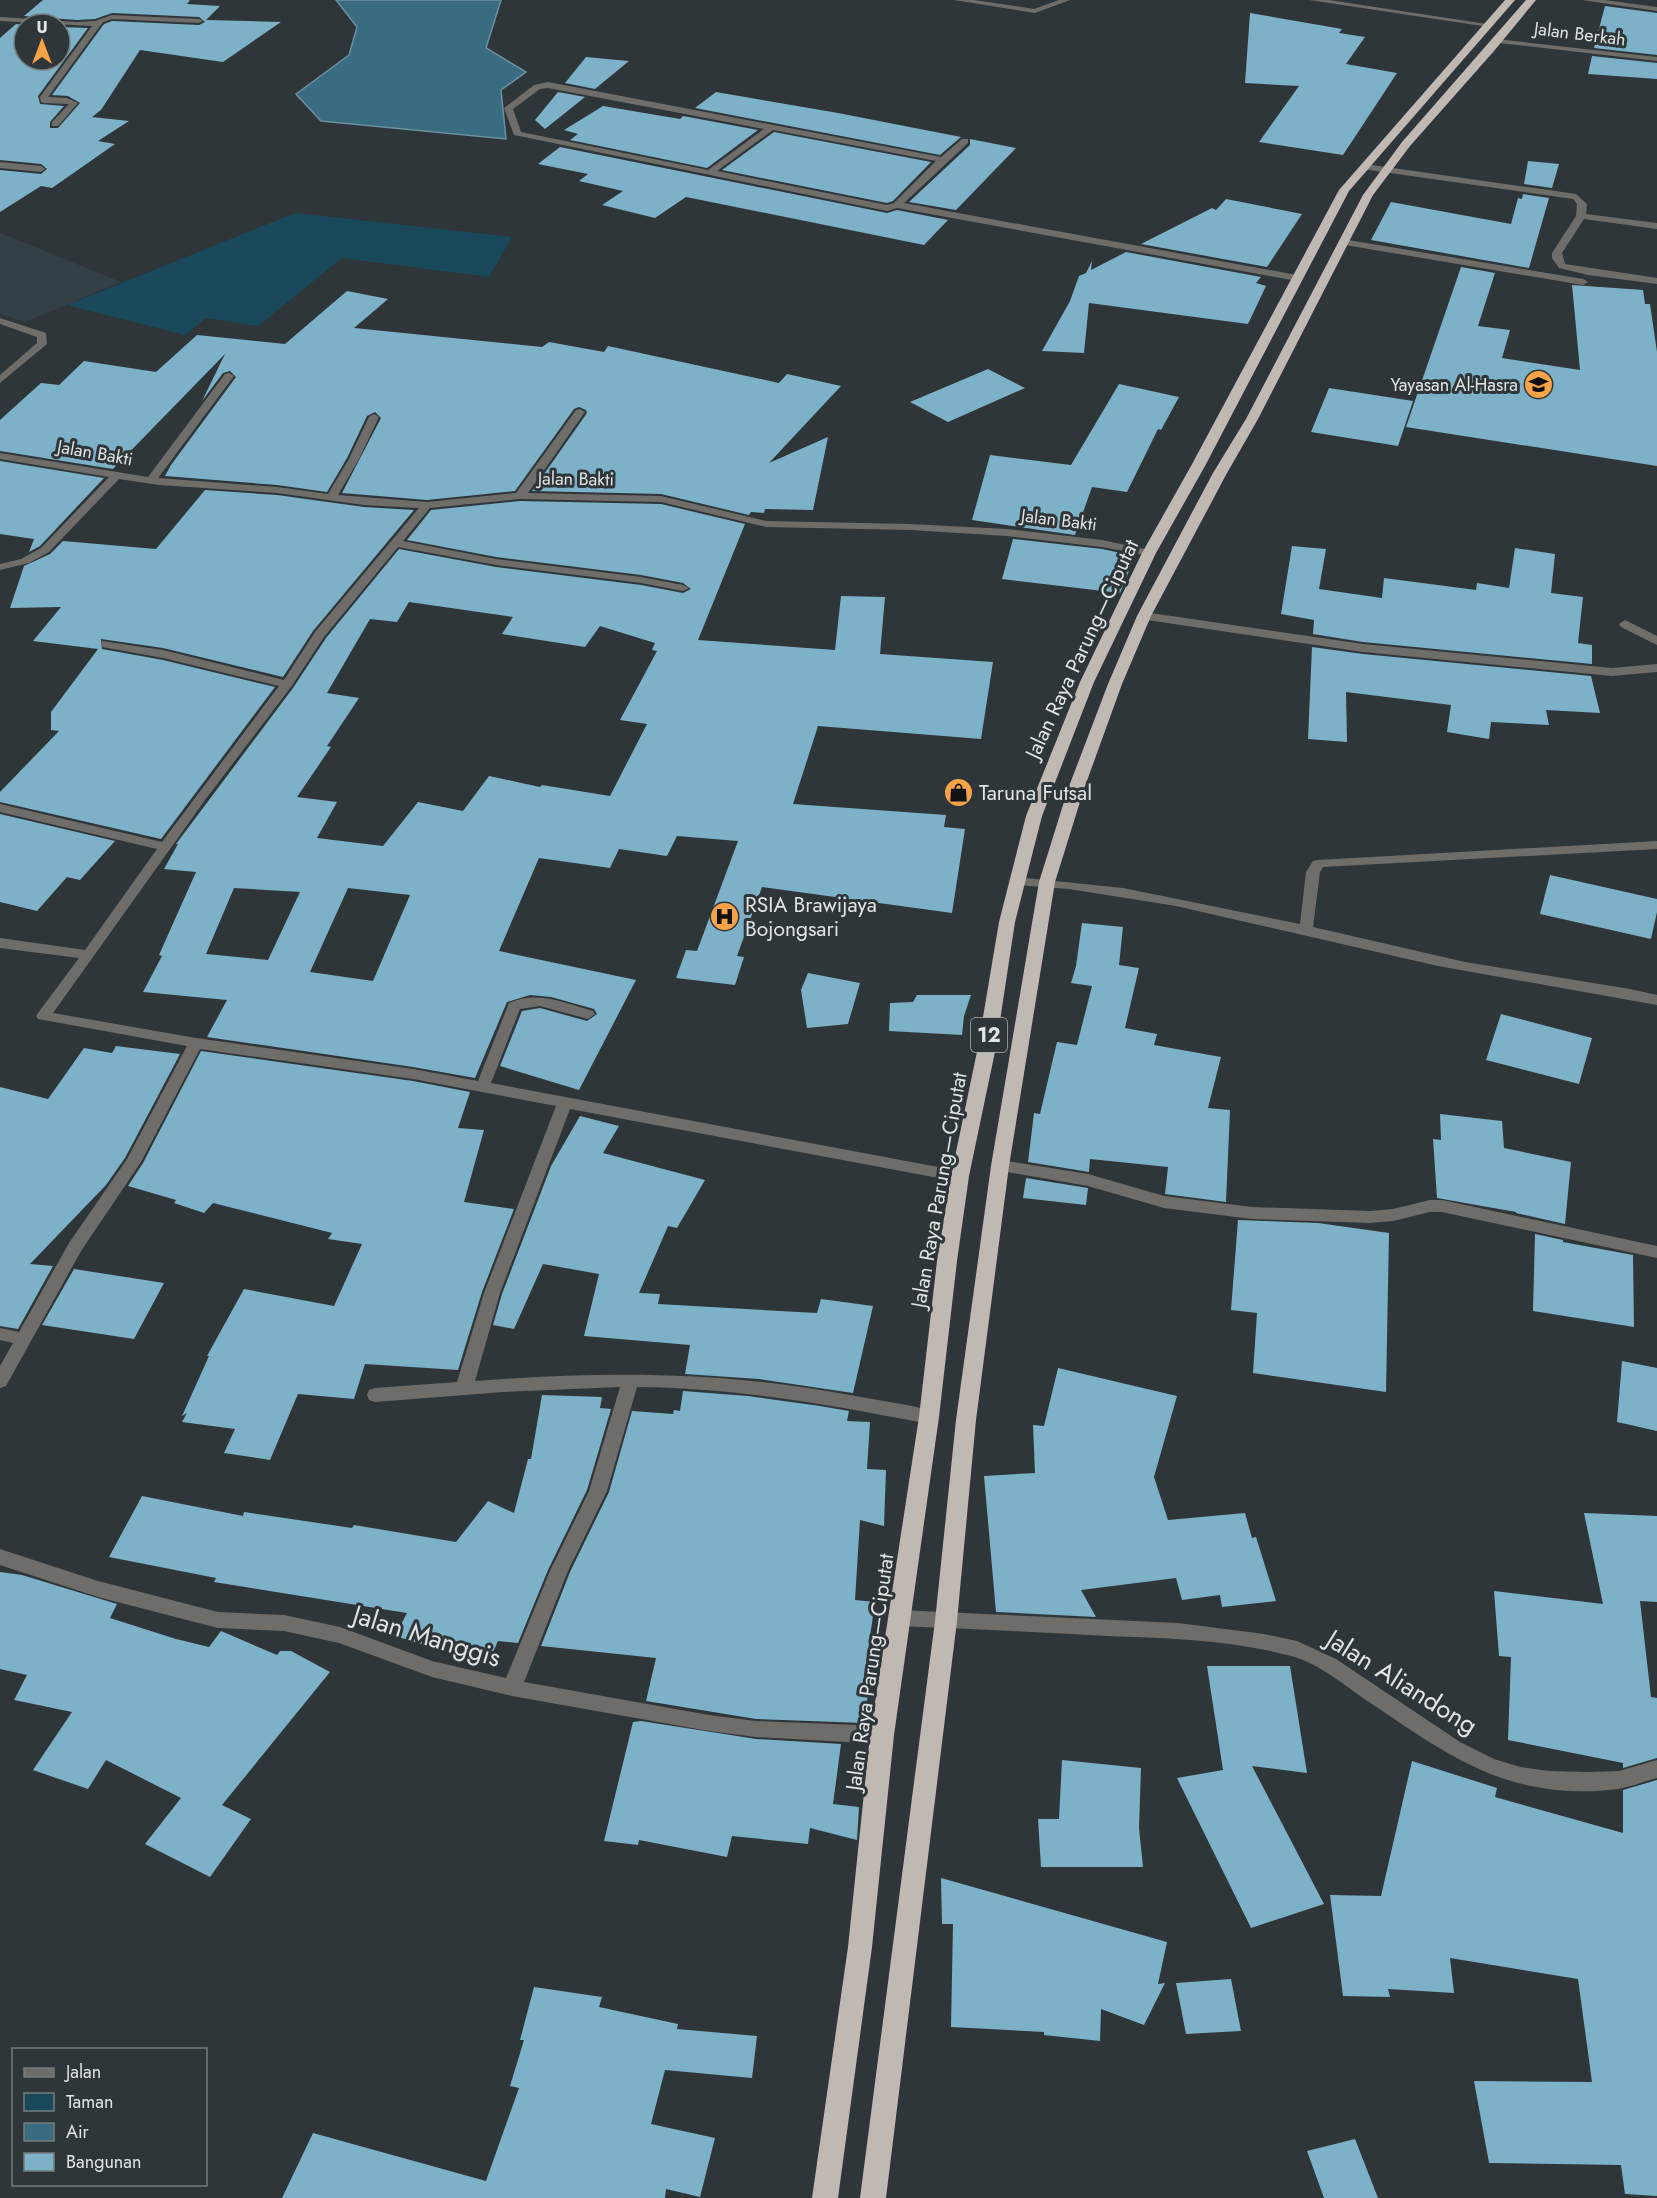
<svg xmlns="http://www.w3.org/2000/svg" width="1657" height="2198" font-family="Jost,sans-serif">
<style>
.built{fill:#334147}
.green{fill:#19495b}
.water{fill:#396c80;stroke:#6b909f;stroke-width:1.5}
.building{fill:#7db1c7;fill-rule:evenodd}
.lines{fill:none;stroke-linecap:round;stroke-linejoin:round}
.street{fill:#6f6d6a;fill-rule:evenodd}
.highway{fill:#c0b9b3;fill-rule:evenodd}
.labels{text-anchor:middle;stroke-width:6;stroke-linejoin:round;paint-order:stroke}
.far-street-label{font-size:18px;fill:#e0e4e6;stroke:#2f3639}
.far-poi-label{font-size:18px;fill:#e0e4e6;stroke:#2f3639;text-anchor:end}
.shield{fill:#2f3639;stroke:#abb0b2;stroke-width:1.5}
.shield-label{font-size:20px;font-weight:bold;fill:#e0e4e6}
.street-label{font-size:21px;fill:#e0e4e6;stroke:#2f3639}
.poi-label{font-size:21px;fill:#e0e4e6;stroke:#2f3639;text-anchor:start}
.near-street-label{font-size:26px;fill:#e0e4e6;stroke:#2f3639}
</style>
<rect width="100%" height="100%" fill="#2f3639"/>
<path class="built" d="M 0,233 L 121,282 L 25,322 L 0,314 Z"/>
<path class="green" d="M 295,213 L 512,237 L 489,277 L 342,258 L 258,326 L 206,318 L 185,335 L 67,305 Z"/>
<path class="water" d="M 336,0 L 501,0 L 486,48 L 526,72 L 501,90 L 506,139 L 321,121 L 296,94 L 349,55 L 357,27 Z"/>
<path class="building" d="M 43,0 L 190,0 L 187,4 L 220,6 L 206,20 L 281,22 L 223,62 L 140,50 L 101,110 L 92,117 L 129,121 L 98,141 L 115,144 L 52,188 L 41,186 L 0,212 L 0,170 L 41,174 L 47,169 L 41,164 L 0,160 L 0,38 L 16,24 L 24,25 L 24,60 L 60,60 L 60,27 L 88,28 L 38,96 L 40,104 L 64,106 L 50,122 L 50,128 L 58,128 L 80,103 L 68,96 L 52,95 L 104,24 L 112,21 L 199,25 L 205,22 L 199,17 L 112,13 L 95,19 L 77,20 L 24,16 Z
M 1605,6 L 1657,13 L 1657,55 L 1594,48 Z
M 1250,13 L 1342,29 L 1339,33 L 1365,37 L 1346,64 L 1397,73 L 1343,155 L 1259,142 L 1299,86 L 1245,83 Z
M 1592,56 L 1657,63 L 1657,79 L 1588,74 Z
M 586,57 L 629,61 L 595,89 L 565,83 Z
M 558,92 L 585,97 L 545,129 L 535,120 Z
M 716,92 L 838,113 L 961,137 L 940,155 L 695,108 Z
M 603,106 L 680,119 L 683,116 L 758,130 L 707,168 L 570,140 L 578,134 L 564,130 Z
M 774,132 L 931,162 L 893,201 L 887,203 L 722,170 Z
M 970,139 L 1016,148 L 956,210 L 909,202 L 970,145 Z
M 560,147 L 887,213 L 897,210 L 948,220 L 924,245 L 686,197 L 655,218 L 602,205 L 623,191 L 579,181 L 588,174 L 538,164 Z
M 1528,161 L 1559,164 L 1552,188 L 1524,184 Z
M 1523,194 L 1549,198 L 1529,268 L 1371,240 L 1391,202 L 1511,224 L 1518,198 L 1522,199 Z
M 1226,199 L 1302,214 L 1267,267 L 1141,244 L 1212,208 L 1216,210 Z
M 1126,252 L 1261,277 L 1256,283 L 1266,286 L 1248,324 L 1089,303 L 1084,353 L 1042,351 L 1070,301 L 1079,276 L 1086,273 L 1092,261 L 1091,270 Z
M 1461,267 L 1495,273 L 1478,326 L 1510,330 L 1502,358 L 1580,370 L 1572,285 L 1643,290 L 1645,304 L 1650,304 L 1657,352 L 1657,466 L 1406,427 Z
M 347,291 L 388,299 L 354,328 L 542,347 L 549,342 L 604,352 L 608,346 L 779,383 L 787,374 L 841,386 L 769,463 L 828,437 L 813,510 L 765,509 L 764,513 L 751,512 L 749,515 L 661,494 L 532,491 L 587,413 L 586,410 L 579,407 L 574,409 L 515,491 L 427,500 L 342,493 L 381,418 L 375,412 L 367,416 L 347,458 L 327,492 L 277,485 L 165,476 L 171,465 L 236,377 L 230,371 L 223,373 L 202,401 L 225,354 L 113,469 L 0,451 L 0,420 L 41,383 L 59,385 L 84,361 L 156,372 L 197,335 L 285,344 Z
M 988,369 L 1025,388 L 948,422 L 910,402 Z
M 1119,384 L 1179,397 L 1161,430 L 1158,429 L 1127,492 L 1092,487 L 1075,535 L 972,520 L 990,455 L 1071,465 Z
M 1329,388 L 1413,401 L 1398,446 L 1311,432 Z
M 0,461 L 104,478 L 40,546 L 29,552 L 34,539 L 0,534 Z
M 205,490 L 277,495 L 364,507 L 414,510 L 313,631 L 283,677 L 163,648 L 101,639 L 102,649 L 163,660 L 275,687 L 161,839 L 0,802 L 0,792 L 59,731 L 51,730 L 51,712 L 98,649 L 33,641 L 61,607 L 10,608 L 24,566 L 50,554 L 63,541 L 156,549 Z
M 520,501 L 661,504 L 745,524 L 698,640 L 835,650 L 841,596 L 885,597 L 880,654 L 993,662 L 981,739 L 818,726 L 793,804 L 946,815 L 944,827 L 965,829 L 952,913 L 762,887 L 737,956 L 744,957 L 735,985 L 676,978 L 686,950 L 697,951 L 738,841 L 677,836 L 667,856 L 619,849 L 610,868 L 539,858 L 499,951 L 636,980 L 579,1090 L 500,1066 L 522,1011 L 540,1008 L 587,1021 L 597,1014 L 594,1009 L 551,997 L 530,995 L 507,1002 L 475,1078 L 413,1067 L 207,1037 L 227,1000 L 143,992 L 162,956 L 159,955 L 196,872 L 164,869 L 178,844 L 176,844 L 293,688 L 326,638 L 399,549 L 496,567 L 641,585 L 683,593 L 691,589 L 683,583 L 641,575 L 496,557 L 407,540 L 431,510 ZM 409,602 L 513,617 L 502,634 L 585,647 L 600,626 L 655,643 L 652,650 L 657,651 L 620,720 L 647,724 L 610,796 L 542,785 L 540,787 L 489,776 L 463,811 L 418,802 L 383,846 L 317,838 L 337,802 L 297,797 L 331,747 L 327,746 L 359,698 L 327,693 L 370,619 L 397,622 ZM 234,888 L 300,892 L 268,960 L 206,954 ZM 348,888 L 410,895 L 373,981 L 310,972 Z
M 1013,539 L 1102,549 L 1135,556 L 1120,593 L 1002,579 Z
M 1292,546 L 1326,549 L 1319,589 L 1382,598 L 1384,578 L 1476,590 L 1477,583 L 1509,588 L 1515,548 L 1555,554 L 1551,593 L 1583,597 L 1578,643 L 1592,645 L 1592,664 L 1363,642 L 1313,634 L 1314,620 L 1281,614 Z
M 1312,647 L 1363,654 L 1591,676 L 1600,713 L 1546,710 L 1549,725 L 1491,722 L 1489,739 L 1447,732 L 1451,705 L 1346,692 L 1347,742 L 1308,739 Z
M 0,814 L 115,841 L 80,880 L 67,877 L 37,911 L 0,902 Z
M 1550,875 L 1657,899 L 1657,912 L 1651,939 L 1540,914 Z
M 1082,923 L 1123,927 L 1119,965 L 1139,968 L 1125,1028 L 1157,1034 L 1154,1045 L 1221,1057 L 1208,1108 L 1230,1110 L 1226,1202 L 1165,1194 L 1168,1167 L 1090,1159 L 1089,1172 L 1028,1162 L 1034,1113 L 1040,1114 L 1057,1042 L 1077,1045 L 1092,986 L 1071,983 L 1076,966 Z
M 808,973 L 860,983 L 848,1024 L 807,1028 L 801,990 Z
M 917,995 L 971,995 L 964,1016 L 962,1035 L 889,1031 L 890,1003 L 913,1002 Z
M 1501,1014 L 1592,1038 L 1579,1084 L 1486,1060 Z
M 116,1046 L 180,1054 L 125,1158 L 106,1185 L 30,1264 L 53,1266 L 18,1329 L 0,1326 L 0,1087 L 48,1099 L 84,1048 L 112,1053 Z
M 201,1051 L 413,1081 L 470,1092 L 458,1128 L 484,1130 L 464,1202 L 514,1209 L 482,1292 L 458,1370 L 365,1364 L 354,1399 L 298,1394 L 270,1460 L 224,1453 L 235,1429 L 182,1422 L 187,1413 L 182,1416 L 209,1356 L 207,1356 L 244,1289 L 334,1306 L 362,1244 L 328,1239 L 332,1233 L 213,1203 L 204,1213 L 174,1203 L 176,1200 L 128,1186 L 143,1163 Z
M 1440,1114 L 1502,1121 L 1504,1148 L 1571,1162 L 1565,1224 L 1516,1213 L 1516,1212 L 1437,1198 L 1433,1139 L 1441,1140 Z
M 580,1116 L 619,1126 L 603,1153 L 705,1180 L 677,1228 L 668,1226 L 639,1293 L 660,1294 L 658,1304 L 817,1313 L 821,1299 L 873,1306 L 853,1393 L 759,1379 L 685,1374 L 690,1345 L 584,1336 L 599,1274 L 543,1264 L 514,1329 L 493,1325 L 502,1294 L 551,1166 Z
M 1026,1178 L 1088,1188 L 1086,1205 L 1023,1198 Z
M 1238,1220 L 1318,1223 L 1389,1233 L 1386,1392 L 1253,1373 L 1257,1313 L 1231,1310 Z
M 1535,1234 L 1563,1240 L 1563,1242 L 1633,1255 L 1634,1327 L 1533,1311 Z
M 74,1269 L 164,1283 L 134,1339 L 42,1325 Z
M 1622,1361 L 1657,1368 L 1657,1431 L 1617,1422 Z
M 1058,1368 L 1177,1396 L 1154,1477 L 1168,1520 L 1245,1513 L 1252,1538 L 1256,1537 L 1276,1601 L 1222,1607 L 1220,1595 L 1182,1600 L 1176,1578 L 1081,1590 L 1096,1617 L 996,1612 L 984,1476 L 1035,1473 L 1033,1425 L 1044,1426 Z
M 683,1391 L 748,1396 L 820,1406 L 849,1411 L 847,1421 L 870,1422 L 867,1469 L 886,1470 L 884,1526 L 860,1520 L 855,1600 L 875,1602 L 864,1678 L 870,1679 L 864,1723 L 756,1719 L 646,1701 L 656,1658 L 541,1646 L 570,1572 L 609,1492 L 632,1411 L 673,1414 L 674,1410 L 680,1411 Z
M 542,1395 L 602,1397 L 600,1408 L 611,1409 L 587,1490 L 548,1570 L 518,1643 L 498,1641 L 493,1652 L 436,1638 L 431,1647 L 395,1636 L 407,1613 L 214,1582 L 216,1578 L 109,1557 L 142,1496 L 243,1516 L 244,1512 L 352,1528 L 354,1525 L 456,1542 L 488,1501 L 514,1513 L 528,1459 L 531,1459 Z
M 1584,1513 L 1657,1516 L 1657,1602 L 1640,1601 L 1651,1697 L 1657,1698 L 1657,1758 L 1623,1768 L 1623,1763 L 1508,1740 L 1511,1657 L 1499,1656 L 1494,1591 L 1603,1604 Z
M 0,1572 L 22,1575 L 117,1604 L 110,1618 L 176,1639 L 209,1647 L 221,1631 L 277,1655 L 280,1651 L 291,1651 L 330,1672 L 222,1805 L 251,1819 L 210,1877 L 145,1844 L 181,1798 L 106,1760 L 88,1789 L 33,1770 L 72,1712 L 14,1700 L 27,1675 L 0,1669 Z
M 1207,1666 L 1290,1666 L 1307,1773 L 1252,1766 L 1324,1904 L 1251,1928 L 1177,1778 L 1223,1770 Z
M 641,1721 L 756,1739 L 841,1744 L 833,1804 L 859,1807 L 857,1840 L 810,1828 L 808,1844 L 732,1836 L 727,1857 L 639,1840 L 638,1845 L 604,1841 L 633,1722 Z
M 1062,1760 L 1141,1768 L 1139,1828 L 1143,1867 L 1041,1867 L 1038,1819 L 1059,1819 Z
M 1412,1761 L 1497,1788 L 1495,1797 L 1623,1833 L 1623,1790 L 1657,1780 L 1657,2196 L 1625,2194 L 1621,2165 L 1489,2163 L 1474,2081 L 1592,2082 L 1578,1979 L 1450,1958 L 1454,1993 L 1388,1989 L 1390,1997 L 1343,1996 L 1330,1895 L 1381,1896 Z
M 941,1878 L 1167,1942 L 1158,1984 L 1165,1983 L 1144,2025 L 1101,2009 L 1100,2041 L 1044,2035 L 1044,2032 L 951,2027 L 953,1924 L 942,1924 Z
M 1231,1979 L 1241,2031 L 1186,2034 L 1176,1983 Z
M 534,1987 L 602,1997 L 599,2007 L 678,2024 L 677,2029 L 757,2036 L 752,2078 L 665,2070 L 651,2124 L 715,2138 L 700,2197 L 666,2189 L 665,2198 L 282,2198 L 313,2133 L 486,2181 L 519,2088 L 510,2086 L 524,2040 L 520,2040 Z
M 1355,2139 L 1378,2198 L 1324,2198 L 1307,2151 Z"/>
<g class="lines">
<path class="street" d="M 954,0 L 974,0 L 1034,9 L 1059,0 L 1070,0 L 1035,13 Z
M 1309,0 L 1329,0 L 1493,25 L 1489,27 Z
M 1582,0 L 1604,0 L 1657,7 L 1657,11 Z
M 112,15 L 199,19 L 203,21 L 199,23 L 112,19 L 103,22 L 48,97 L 67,98 L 78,103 L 58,126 L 52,126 L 52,122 L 69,104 L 44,103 L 41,102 L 40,97 L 92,26 L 0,21 L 0,17 L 77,22 L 95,21 Z
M 1496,39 L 1657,57 L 1657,61 L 1499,43 L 1496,43 Z
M 548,82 L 941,157 L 962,139 L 968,139 L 968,143 L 904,203 L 1297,275 L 1302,278 L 1297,281 L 897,208 L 887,211 L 514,135 L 504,108 L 534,85 ZM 548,88 L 764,129 L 708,170 L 521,132 L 513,109 L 540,89 ZM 773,130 L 936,161 L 894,203 L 887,205 L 717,171 Z
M 0,162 L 41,166 L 45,169 L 41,172 L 0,168 Z
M 1365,164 L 1576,194 L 1587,204 L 1586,214 L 1657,223 L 1657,229 L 1584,219 L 1562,253 L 1565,264 L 1657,278 L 1657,284 L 1588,275 L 1559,268 L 1552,258 L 1552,253 L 1576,216 L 1577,204 L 1573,199 L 1362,169 L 1362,165 Z
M 1342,239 L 1583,279 L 1588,282 L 1583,285 L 1339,244 L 1339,240 Z
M 0,318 L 46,333 L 47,344 L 0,383 L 0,375 L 37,343 L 37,337 L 0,324 Z
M 229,373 L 234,376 L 158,478 L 277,487 L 328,494 L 349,459 L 369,417 L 374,414 L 379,417 L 359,459 L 338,495 L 427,502 L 516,493 L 576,410 L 580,409 L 585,412 L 528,493 L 661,496 L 766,521 L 910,524 L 1007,529 L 1102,540 L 1149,550 L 1155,553 L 1149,556 L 1102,547 L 1007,536 L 910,530 L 766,527 L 661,502 L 520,499 L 430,508 L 403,541 L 496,559 L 641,577 L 683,585 L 689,588 L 683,591 L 641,583 L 496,565 L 398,547 L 324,637 L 291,687 L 205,800 L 53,1013 L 196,1038 L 413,1069 L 478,1081 L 509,1003 C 537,990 565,1003 593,1011 L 595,1014 L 588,1019 L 540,1006 L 520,1009 L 491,1083 L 965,1172 L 968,1176 L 965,1180 L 960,1182 L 570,1109 L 500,1293 L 475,1381 C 606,1371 725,1371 855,1396 C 881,1401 910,1404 935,1412 L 938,1417 L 935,1422 L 929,1424 C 830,1405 739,1388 637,1387 L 607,1491 L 568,1571 L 524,1682 L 709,1715 L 756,1721 L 882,1726 L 889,1729 L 892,1735 L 889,1741 L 882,1744 L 756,1737 L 709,1731 L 512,1696 L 432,1677 L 339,1643 L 284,1631 L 218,1628 L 98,1597 L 0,1565 L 0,1549 L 98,1581 L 218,1612 L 284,1615 L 340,1627 L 432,1661 L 506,1678 L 550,1571 L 589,1491 L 620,1387 L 503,1392 L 375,1402 L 369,1400 L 367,1395 L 369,1390 L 375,1388 L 457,1382 L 484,1293 L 556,1106 L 413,1079 L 200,1049 L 141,1162 L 81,1251 L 6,1386 L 0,1388 L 0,1366 L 13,1343 L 0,1340 L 0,1328 L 19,1332 L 69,1243 L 127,1159 L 187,1046 L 38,1019 L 36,1016 L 38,1013 L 79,958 L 0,948 L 0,938 L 85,950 L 157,849 L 0,812 L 0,804 L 162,842 L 279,686 L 163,658 L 102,647 L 102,641 L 163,650 L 284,680 L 315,632 L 419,508 L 364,505 L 277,493 L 159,485 L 119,479 L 49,552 L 29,563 L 0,570 L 0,564 L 21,559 L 41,548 L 109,477 L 0,459 L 0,453 L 148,477 L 225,374 Z
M 1144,612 L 1363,644 L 1612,668 L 1657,664 L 1657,672 L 1612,676 L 1363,652 L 1140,619 L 1138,616 Z
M 1625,620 L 1657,636 L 1657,645 L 1621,627 L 1619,624 Z
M 1657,841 L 1657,849 L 1323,867 L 1320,872 L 1313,927 L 1465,962 L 1630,989 L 1657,995 L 1657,1005 L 1438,966 L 1176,906 L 1069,889 L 1016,885 L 1009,881 L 1016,877 L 1123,888 L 1300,924 L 1306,872 L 1313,861 L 1318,860 Z
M 1000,1160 L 1088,1174 L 1164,1196 L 1252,1207 L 1370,1211 L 1393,1209 L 1430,1200 L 1442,1200 L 1657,1246 L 1657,1258 L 1442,1212 L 1430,1212 L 1393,1221 L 1370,1223 L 1252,1219 L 1164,1208 L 1088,1186 L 995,1170 L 992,1166 L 995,1162 Z
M 899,1610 L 1178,1623 L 1264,1634 L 1297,1641 L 1336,1659 L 1460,1742 L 1494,1759 L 1520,1767 L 1549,1771 L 1587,1772 L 1619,1771 L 1657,1760 L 1657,1778 C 1644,1781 1631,1787 1618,1789 C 1511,1802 1452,1758 1369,1702 C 1345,1686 1319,1663 1291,1656 C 1232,1640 1168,1638 1107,1636 C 1038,1632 968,1629 899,1626 L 892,1624 L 890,1618 L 892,1612 Z"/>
<path class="highway" d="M 1505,0 L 1515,0 L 1349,191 L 1205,466 L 1156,553 L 1094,682 L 1042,816 L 1015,922 L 996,1047 L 969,1176 L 957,1261 L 939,1417 L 894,1735 L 872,1947 L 838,2198 L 812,2198 L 848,1947 L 870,1735 L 919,1417 L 937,1261 L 951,1176 L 978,1047 L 999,922 L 1026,816 L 1080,682 L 1142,553 L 1191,466 L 1339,190 Z
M 1526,0 L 1536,0 L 1494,51 L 1410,146 L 1373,195 L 1258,419 L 1227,473 L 1151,616 L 1122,684 L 1084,789 L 1055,882 L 1009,1166 L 976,1420 L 957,1621 L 886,2198 L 860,2198 L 935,1621 L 956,1420 L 991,1166 L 1039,882 L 1068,789 L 1108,684 L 1137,616 L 1213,473 L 1246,419 L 1363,195 L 1402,142 Z"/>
</g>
<defs>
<symbol id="school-disc" viewBox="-11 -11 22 22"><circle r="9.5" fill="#f6a247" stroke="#2f3639"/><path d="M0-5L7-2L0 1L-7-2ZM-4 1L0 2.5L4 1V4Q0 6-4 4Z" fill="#111"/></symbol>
<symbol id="shop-disc" viewBox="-11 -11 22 22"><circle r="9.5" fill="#f6a247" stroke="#2f3639"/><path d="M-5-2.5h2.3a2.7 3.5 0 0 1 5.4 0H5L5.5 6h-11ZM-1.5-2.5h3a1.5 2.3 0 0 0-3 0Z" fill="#111"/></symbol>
<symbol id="hospital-disc" viewBox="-11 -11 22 22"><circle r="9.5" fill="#f6a247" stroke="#2f3639"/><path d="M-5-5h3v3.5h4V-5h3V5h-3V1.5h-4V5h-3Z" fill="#111"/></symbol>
</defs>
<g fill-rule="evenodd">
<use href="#school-disc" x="1522" y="368" width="33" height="33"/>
<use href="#shop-disc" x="942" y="776" width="33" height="33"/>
<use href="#hospital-disc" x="708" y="900" width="33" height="33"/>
</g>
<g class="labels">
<g class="far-street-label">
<text transform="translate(1580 34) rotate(7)" y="6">Jalan Berkah</text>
<text transform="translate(95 453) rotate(10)" y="6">Jalan Bakti</text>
<text transform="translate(576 479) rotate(1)" y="6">Jalan Bakti</text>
<text transform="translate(1059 520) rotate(7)" y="6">Jalan Bakti</text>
</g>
<g class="far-poi-label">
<text x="1518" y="391">Yayasan Al-Hasra</text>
</g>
<rect class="shield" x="971" y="1018" width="36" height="34" rx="4.5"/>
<g class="shield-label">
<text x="989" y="1042">12</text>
</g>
<g class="street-label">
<text transform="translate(1082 649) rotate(-65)" y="7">Jalan Raya Parung—Ciputat</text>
<text transform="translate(939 1190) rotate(-80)" y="7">Jalan Raya Parung—Ciputat</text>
<text transform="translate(870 1672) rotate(-82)" y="7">Jalan Raya Parung—Ciputat</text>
</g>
<g class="poi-label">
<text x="979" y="800">Taruna Futsal</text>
<text x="745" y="912">RSIA Brawijaya<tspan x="745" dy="24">Bojongsari</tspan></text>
</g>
<g class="near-street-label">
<text transform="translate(427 1636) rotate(17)" y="9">Jalan Manggis</text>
<text transform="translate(1402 1682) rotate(32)" y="9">Jalan Aliandong</text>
</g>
</g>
<rect x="12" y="2048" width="195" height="138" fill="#2f3639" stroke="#767c7e" stroke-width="1.5"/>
<rect x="24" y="2068" width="30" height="9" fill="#6f6d6a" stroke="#767c7e" stroke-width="1.5"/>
<text x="66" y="2078" font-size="18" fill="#e0e4e6">Jalan</text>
<rect x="24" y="2093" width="30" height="18" fill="#19495b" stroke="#767c7e" stroke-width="1.5"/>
<text x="66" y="2108" font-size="18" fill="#e0e4e6">Taman</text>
<rect x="24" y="2123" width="30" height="18" fill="#396c80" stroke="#767c7e" stroke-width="1.5"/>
<text x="66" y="2138" font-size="18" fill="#e0e4e6">Air</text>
<rect x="24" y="2153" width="30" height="18" fill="#7db1c7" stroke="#767c7e" stroke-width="1.5"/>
<text x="66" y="2168" font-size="18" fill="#e0e4e6">Bangunan</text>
<g transform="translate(42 42)"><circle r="28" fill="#2f3639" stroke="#767c7e" stroke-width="1.5"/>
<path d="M0-4.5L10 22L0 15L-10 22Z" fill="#f6a247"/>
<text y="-9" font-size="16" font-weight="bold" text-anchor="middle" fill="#e0e4e6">U</text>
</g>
</svg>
